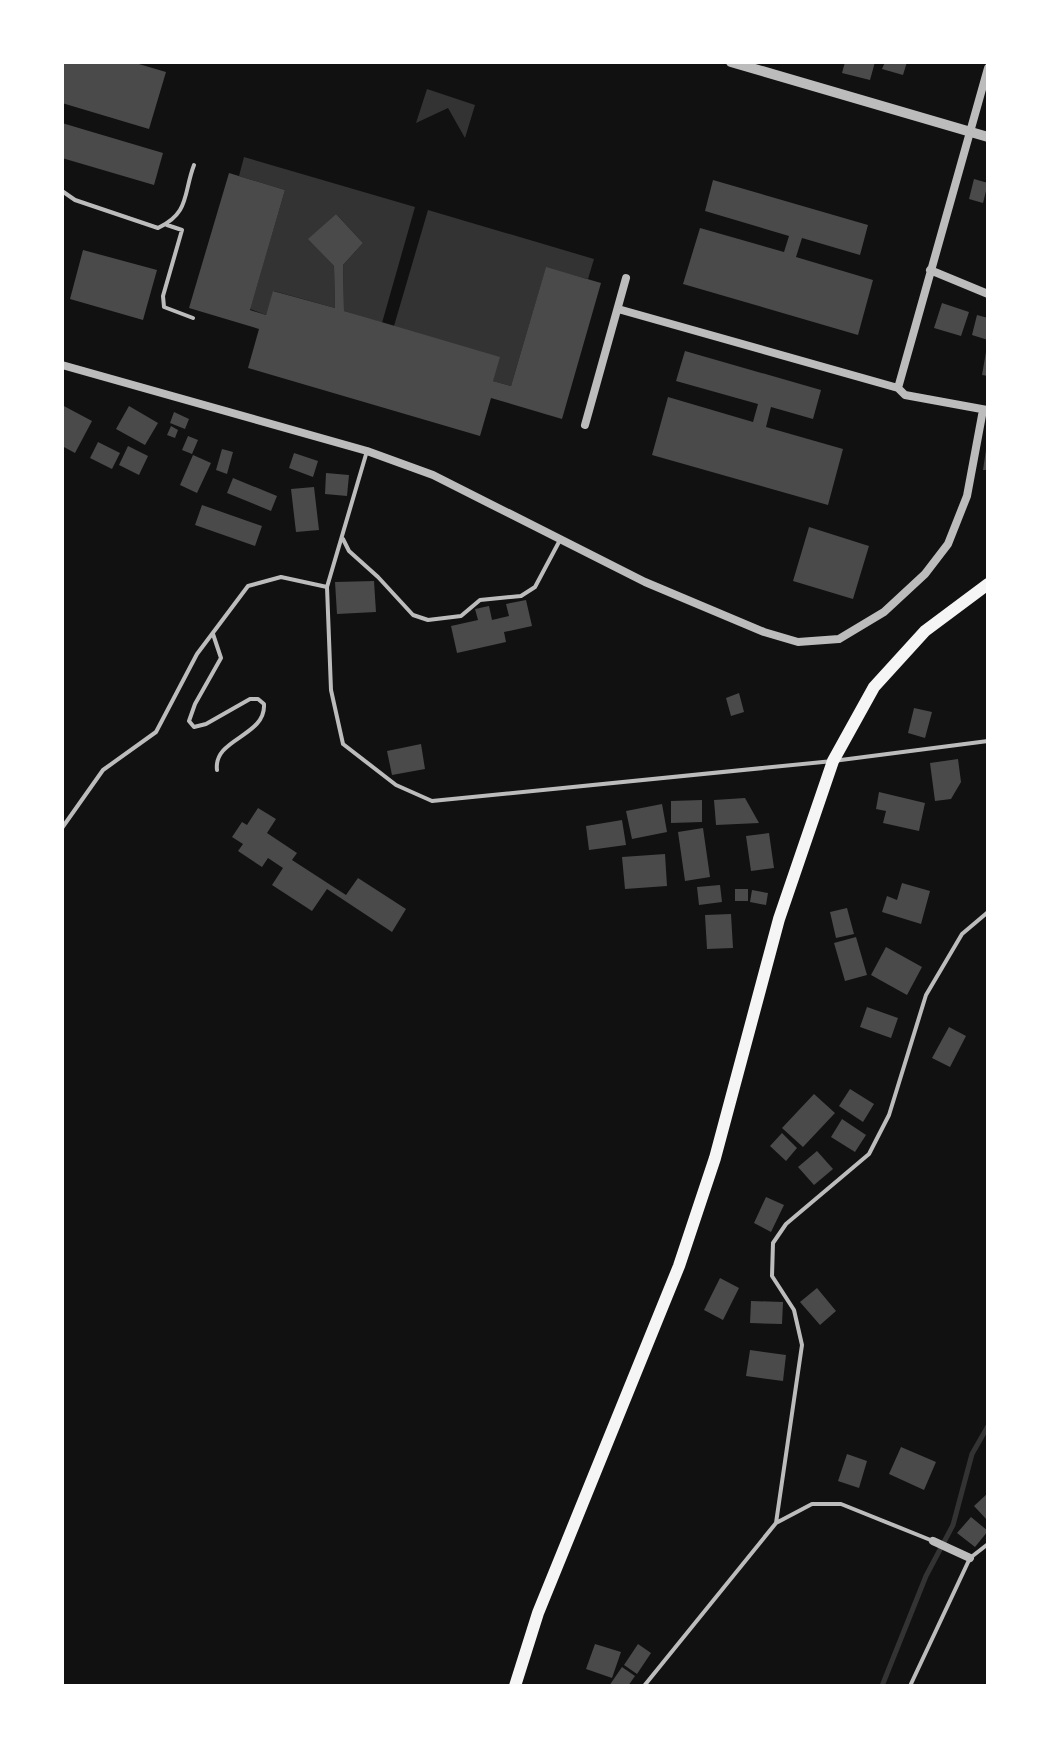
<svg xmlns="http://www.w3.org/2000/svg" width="1050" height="1748" font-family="'Fira Sans Condensed',sans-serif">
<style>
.water{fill:#333}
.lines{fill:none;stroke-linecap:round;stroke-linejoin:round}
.stream{stroke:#333;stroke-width:5}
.building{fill:#4a4a4a}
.service{stroke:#bcbcbc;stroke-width:4}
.minor{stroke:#bcbcbc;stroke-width:8}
.tertiary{stroke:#bcbcbc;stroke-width:10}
.primary{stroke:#f5f5f5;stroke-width:12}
</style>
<rect width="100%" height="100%" fill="#111"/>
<path class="water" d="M 427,89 L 475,105 L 465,138 L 448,108 L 416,123 Z
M 244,157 L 415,207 L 382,323 L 344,311 L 343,265 L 363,243 L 336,214 L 309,239 L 334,266 L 335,308 L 274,291 L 266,315 L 250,309 L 285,190 L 239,176 Z
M 428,210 L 594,259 L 588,279 L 546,268 L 511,386 L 493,381 L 394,326 Z"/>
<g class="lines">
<path class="stream" d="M 882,1686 L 926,1576 L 953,1525 L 972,1454 L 988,1426"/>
</g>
<path class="building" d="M 62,62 L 132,62 L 166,72 L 149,129 L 62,103 Z
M 845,62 L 875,62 L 870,80 L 842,73 Z
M 885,62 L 907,62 L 903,75 L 882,69 Z
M 62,123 L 163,153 L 154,185 L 62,158 Z
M 229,173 L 285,190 L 250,310 L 266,315 L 273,291 L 335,308 L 334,266 L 308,239 L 336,214 L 363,243 L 343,265 L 344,311 L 500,357 L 493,381 L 511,386 L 546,267 L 601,283 L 562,419 L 491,398 L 480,436 L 248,368 L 259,329 L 189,308 Z
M 974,179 L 988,183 L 983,203 L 969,199 Z
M 713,180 L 868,225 L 860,255 L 802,238 L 796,257 L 873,280 L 858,335 L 683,284 L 700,228 L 784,252 L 789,236 L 705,211 Z
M 83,250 L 157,270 L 143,320 L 70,299 Z
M 942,303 L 969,312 L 961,336 L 934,328 Z
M 977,315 L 988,318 L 988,340 L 972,335 Z
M 685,351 L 821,390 L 813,419 L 771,407 L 766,427 L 843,449 L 828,505 L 652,455 L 668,397 L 753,422 L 758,404 L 676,381 Z
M 986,352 L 988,352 L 988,376 L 982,375 Z
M 62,405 L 92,421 L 75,453 L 62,446 Z
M 129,406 L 158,423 L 145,445 L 116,429 Z
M 174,412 L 189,419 L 185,429 L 170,423 Z
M 171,426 L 178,430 L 175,438 L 167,435 Z
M 188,436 L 198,440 L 192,454 L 182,450 Z
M 98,442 L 120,453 L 112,469 L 90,458 Z
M 128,446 L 148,456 L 139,475 L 119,465 Z
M 222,449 L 233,452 L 227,474 L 216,470 Z
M 986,450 L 988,450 L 988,470 L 983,470 Z
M 294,453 L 318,461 L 313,477 L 289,468 Z
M 193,455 L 211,463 L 197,493 L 180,485 Z
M 326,473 L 349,475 L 347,496 L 325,494 Z
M 233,478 L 277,496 L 271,511 L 227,493 Z
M 314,487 L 319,530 L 296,532 L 291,489 Z
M 202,505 L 262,526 L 255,546 L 195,525 Z
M 809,527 L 869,546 L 853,599 L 793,581 Z
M 374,581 L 376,612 L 337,614 L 335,582 Z
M 526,600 L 532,626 L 504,632 L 506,642 L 457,653 L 451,626 L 478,620 L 475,609 L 489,606 L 492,620 L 509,616 L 506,604 Z
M 739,693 L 744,712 L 731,716 L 726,698 Z
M 914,708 L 932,712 L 925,738 L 908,733 Z
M 421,744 L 425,769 L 392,775 L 387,751 Z
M 958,759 L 961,782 L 951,799 L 935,801 L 930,763 Z
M 879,792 L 925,803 L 919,831 L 883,823 L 886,811 L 876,809 Z
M 745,798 L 759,823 L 716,825 L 714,800 Z
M 702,800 L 702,822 L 671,823 L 671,801 Z
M 662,804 L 667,832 L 632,839 L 626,811 Z
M 258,808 L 276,819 L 267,833 L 297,853 L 292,860 L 346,895 L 358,878 L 406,909 L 392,932 L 327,889 L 312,911 L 272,885 L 283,868 L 268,858 L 262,867 L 238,851 L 243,844 L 232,837 L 242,822 L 247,825 Z
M 622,820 L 626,845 L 589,850 L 586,826 Z
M 703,828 L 710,877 L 685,881 L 678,832 Z
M 769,833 L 774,868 L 751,871 L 746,836 Z
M 665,854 L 667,886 L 625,889 L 622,857 Z
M 902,883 L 930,891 L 921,924 L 882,912 L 887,896 L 897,900 Z
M 720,885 L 722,902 L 699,905 L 697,887 Z
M 735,889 L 748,889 L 748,901 L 735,901 Z
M 752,890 L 768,893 L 766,905 L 750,902 Z
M 847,908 L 854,934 L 836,938 L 830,912 Z
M 731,914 L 733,948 L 707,949 L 705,915 Z
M 856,937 L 867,975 L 845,981 L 834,943 Z
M 886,947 L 922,967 L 907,995 L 871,975 Z
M 867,1007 L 898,1018 L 891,1038 L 860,1027 Z
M 949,1027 L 966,1036 L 950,1067 L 932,1058 Z
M 850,1089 L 874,1104 L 863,1122 L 839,1106 Z
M 814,1094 L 835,1113 L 803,1147 L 782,1128 Z
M 842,1119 L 866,1135 L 855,1152 L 831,1137 Z
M 782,1133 L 797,1148 L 786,1161 L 770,1146 Z
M 817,1151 L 833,1169 L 814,1185 L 798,1167 Z
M 766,1197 L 784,1205 L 771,1232 L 754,1223 Z
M 720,1278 L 739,1288 L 723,1320 L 704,1310 Z
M 817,1288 L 836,1311 L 820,1325 L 800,1302 Z
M 751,1301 L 783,1302 L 782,1324 L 750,1323 Z
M 750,1350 L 786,1355 L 783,1381 L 746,1376 Z
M 901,1447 L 936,1462 L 924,1490 L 889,1474 Z
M 847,1454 L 867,1461 L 859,1488 L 838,1481 Z
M 988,1493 L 988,1521 L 974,1506 Z
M 971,1517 L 988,1531 L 975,1547 L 957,1533 Z
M 595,1644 L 621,1652 L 612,1678 L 586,1669 Z
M 638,1644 L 651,1653 L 637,1674 L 624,1665 Z
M 622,1667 L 635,1676 L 628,1686 L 609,1686 Z"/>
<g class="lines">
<path class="service" d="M 62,191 L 75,200 L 158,228 C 190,213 183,194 194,165
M 167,225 L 182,230 L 163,296 L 164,307 L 193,318
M 367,451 L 327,587 L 331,690 L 343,744 L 396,785 L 432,801 L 833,761 L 988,741
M 343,539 L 349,551 L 378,577 L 413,615 L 428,620 L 461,616 L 480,600 L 521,596 L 535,587 L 560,540
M 213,634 L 221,658 L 195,704 L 189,721 L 194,727 L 206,724 L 250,699 L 258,699 L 264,704 C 266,737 213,738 217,770
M 62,828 L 103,770 L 156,732 L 197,654 L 248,586 L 281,577 L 327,587
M 776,1523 L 802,1345 L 794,1310 L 772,1276 L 773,1243 L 786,1224 L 869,1154 L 889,1115 L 926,995 L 962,934 L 988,912
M 644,1686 L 776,1523 L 812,1504 L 841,1504 L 933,1541
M 910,1686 L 970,1558 L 988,1544"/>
<path class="minor" d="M 930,270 L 988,294
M 618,309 L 898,388 L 905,395 L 987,410
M 62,365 L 367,451 L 433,475 L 645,582 L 764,632 L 798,642 L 839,639 L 884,612 L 925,574 L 948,544 L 967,496 L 983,410
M 898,388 L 988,68
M 585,425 L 626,278
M 933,1541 L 970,1558"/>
<path class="tertiary" d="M 731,62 L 988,137"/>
<path class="primary" d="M 515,1686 L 538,1613 L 679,1266 L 715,1158 L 779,919 L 833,761 L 874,687 L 925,631 L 988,584"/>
</g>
<rect width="1050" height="1748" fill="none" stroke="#ffffff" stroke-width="128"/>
</svg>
